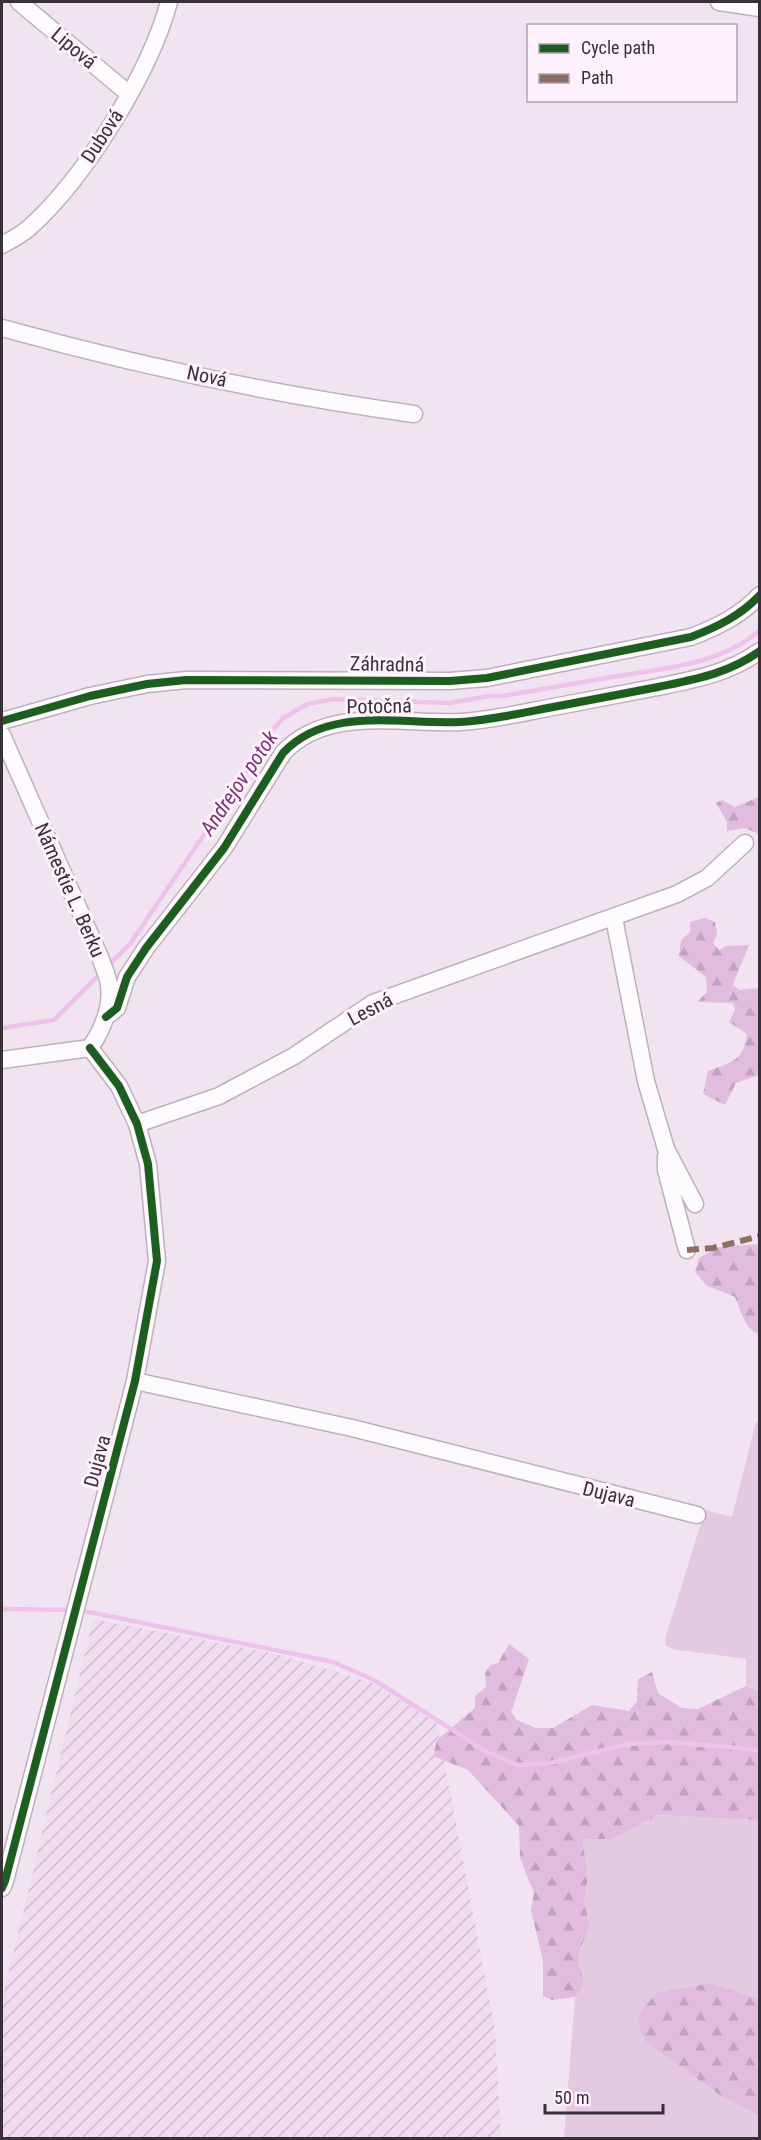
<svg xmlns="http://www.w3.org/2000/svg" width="761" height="2140" font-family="'Roboto Condensed',sans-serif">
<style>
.industrial{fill:url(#industrial-furrows)}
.grass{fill:#e3cae1}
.forest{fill:url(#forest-firs)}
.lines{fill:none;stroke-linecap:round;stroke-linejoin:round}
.stream{stroke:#efc2eb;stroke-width:4.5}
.minor-casing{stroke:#bcb2bb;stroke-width:19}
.minor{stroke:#fdfbfd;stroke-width:16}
.quiet{stroke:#8d6e63;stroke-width:6;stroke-dasharray:12 6;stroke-linecap:butt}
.cycleway-casing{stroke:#fef0fc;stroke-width:11}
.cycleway{stroke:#1b5e20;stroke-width:8}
.labels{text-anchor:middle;stroke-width:6;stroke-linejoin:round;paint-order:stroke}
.street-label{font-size:20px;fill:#393038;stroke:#fef0fc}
.water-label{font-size:21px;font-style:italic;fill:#773473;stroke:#fef0fc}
</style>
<defs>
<pattern id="industrial-furrows" width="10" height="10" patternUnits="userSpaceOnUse" patternTransform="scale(1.5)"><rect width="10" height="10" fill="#f1dcef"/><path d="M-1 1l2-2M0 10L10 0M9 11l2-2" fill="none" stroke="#cfbdce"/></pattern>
<pattern id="forest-firs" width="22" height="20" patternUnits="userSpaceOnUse" patternTransform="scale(1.5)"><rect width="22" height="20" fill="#e1bcde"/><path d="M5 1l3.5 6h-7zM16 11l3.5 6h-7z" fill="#c2a2bf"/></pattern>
</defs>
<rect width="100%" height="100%" fill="#f1e4f0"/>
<path class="industrial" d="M 93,1619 L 276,1654 L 370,1682 L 437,1723 L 495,2029 L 501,2138 L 2,2138 L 2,2001 Z"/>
<path class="grass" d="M 756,1422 L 759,1422 L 759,1692 L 746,1686 L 746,1659 L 672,1649 L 665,1645 L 666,1636 L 705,1510 L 732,1517 Z
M 658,1815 L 759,1820 L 759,2000 L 712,1983 L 639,2028 L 646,2042 L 721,2096 L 759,2116 L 759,2138 L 564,2138 L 575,1997 L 584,1986 L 578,1954 L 590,1925 L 584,1902 L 588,1875 L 582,1839 L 612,1839 Z"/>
<path class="forest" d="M 759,797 L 759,834 L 745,828 L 727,831 L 727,822 L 716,803 L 722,800 L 735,807 Z
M 705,918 L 715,922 L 717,934 L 713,943 L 719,950 L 726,946 L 749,945 L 733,984 L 739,990 L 759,988 L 759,1075 L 736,1083 L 725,1105 L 703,1094 L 708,1071 C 730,1063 744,1061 747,1034 L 729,1022 L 735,1010 L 733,1003 L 697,1002 L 707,992 L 706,977 L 679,956 L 681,940 L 690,932 L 690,922 Z
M 759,1244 L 760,1244 L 759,1334 C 744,1329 741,1310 735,1297 L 706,1285 L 695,1272 L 699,1258 L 719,1247 Z
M 509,1644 L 529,1659 L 511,1712 L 517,1720 L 536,1728 L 553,1728 L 592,1705 L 629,1711 L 637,1701 L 638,1679 L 652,1672 L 658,1693 L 682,1708 L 698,1709 L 746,1686 L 759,1692 L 759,1820 L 658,1815 L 612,1839 L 582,1839 L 588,1875 L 584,1902 L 590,1925 L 578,1954 L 584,1986 L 575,1997 L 552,2000 L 543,1996 L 543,1961 L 531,1910 L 534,1893 L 520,1858 L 519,1826 L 468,1770 L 433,1756 L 437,1740 L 475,1708 L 475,1696 L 486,1687 L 485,1674 L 490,1665 L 498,1663 Z
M 712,1983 L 759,2000 L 759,2116 L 721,2096 L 646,2042 L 639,2028 L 640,2013 L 656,1993 Z"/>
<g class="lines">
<path class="stream" d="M 107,967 L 130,944 L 245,774 L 258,748 L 283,718 L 308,704 L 333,699 L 450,703 L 489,696 L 503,696 C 539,690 576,683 612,677 C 660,669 722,665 760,630
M 2,1028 L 54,1020 L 101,973
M 2,1609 L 79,1610 L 333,1662 L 374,1680 L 487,1752 L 518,1765 L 550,1763 L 628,1744 L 668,1742 L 760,1750"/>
<defs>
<path id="minor" d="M 19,2 L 129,94
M 719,2 L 760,8
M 2,245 C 11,240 21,235 29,228 C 84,179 150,73 169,2
M 2,328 C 135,365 276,395 414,414
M 2,721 L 90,696 L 147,684 L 186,680 L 450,681 L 487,678 L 691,637 C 717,627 740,616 760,595
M 2,735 L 100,957 C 103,966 108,976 109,985 C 112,1007 102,1030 90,1048
M 614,918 L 646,1081 L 666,1149 L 695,1204
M 106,1017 L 117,1008 L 127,977 L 146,948 L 224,848 L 283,753 C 328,705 401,725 460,722 C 495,720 530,711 564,705 C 595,699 626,693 658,687 C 696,679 727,674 760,651
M 2,1060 L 90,1048
M 137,1124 L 219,1096 L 294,1056 L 373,1003 L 677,894 L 707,878 L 745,843
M 666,1156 L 666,1170 L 687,1250
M 135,1381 L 352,1428 L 697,1515
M 2,1888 L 5,1881 L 135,1381 L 157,1261 L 148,1164 L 137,1124 L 119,1086 L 90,1048"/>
</defs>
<use href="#minor" class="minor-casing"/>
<use href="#minor" class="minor"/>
<path class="quiet" d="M 687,1250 L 713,1248 L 760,1236"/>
<defs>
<path id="cycleway" d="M 2,721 L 90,696 L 147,684 L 186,680 L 450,681 L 487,678 L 691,637 C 717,627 740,616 760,595
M 106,1017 L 117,1008 L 127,977 L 146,948 L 224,848 L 283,753 C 328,705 401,725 460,722 C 495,720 530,711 564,705 C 595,699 626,693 658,687 C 696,679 727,674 760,651
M 2,1888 L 5,1881 L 135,1381 L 157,1261 L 148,1164 L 137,1124 L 119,1086 L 90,1048"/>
</defs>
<use href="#cycleway" class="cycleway-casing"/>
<use href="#cycleway" class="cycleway"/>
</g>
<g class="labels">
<g class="street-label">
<text transform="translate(74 48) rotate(40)" y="7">Lipová</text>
<text transform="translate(102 136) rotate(-57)" y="7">Dubová</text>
<text transform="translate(207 376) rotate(12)" y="7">Nová</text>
<text transform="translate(387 664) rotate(1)" y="7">Záhradná</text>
<text transform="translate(379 706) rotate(-1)" y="7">Potočná</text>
<text transform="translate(70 890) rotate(66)" y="7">Námestie L. Berku</text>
<text transform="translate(370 1009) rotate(-28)" y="7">Lesná</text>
<text transform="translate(97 1461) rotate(-75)" y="7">Dujava</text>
<text transform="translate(609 1494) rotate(14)" y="7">Dujava</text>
</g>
<g class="water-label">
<text transform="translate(239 783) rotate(-56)" y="7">Andrejov potok</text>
</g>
</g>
<rect width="761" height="2140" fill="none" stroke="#393038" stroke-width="6"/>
<rect x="527" y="24" width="210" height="78" fill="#fef0fc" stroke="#afa3ae" stroke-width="1.5"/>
<rect x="539" y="44" width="30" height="9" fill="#1b5e20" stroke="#afa3ae" stroke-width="1.5"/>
<text x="581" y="54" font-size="18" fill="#393038">Cycle path</text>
<rect x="539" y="74" width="30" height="9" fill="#8d6e63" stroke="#afa3ae" stroke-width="1.5"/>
<text x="581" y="84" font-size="18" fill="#393038">Path</text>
<path d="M545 2104v9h118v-9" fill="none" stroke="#393038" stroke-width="3"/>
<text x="554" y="2104" font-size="18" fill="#393038" stroke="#fef0fc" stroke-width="4.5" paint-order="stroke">50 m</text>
</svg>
